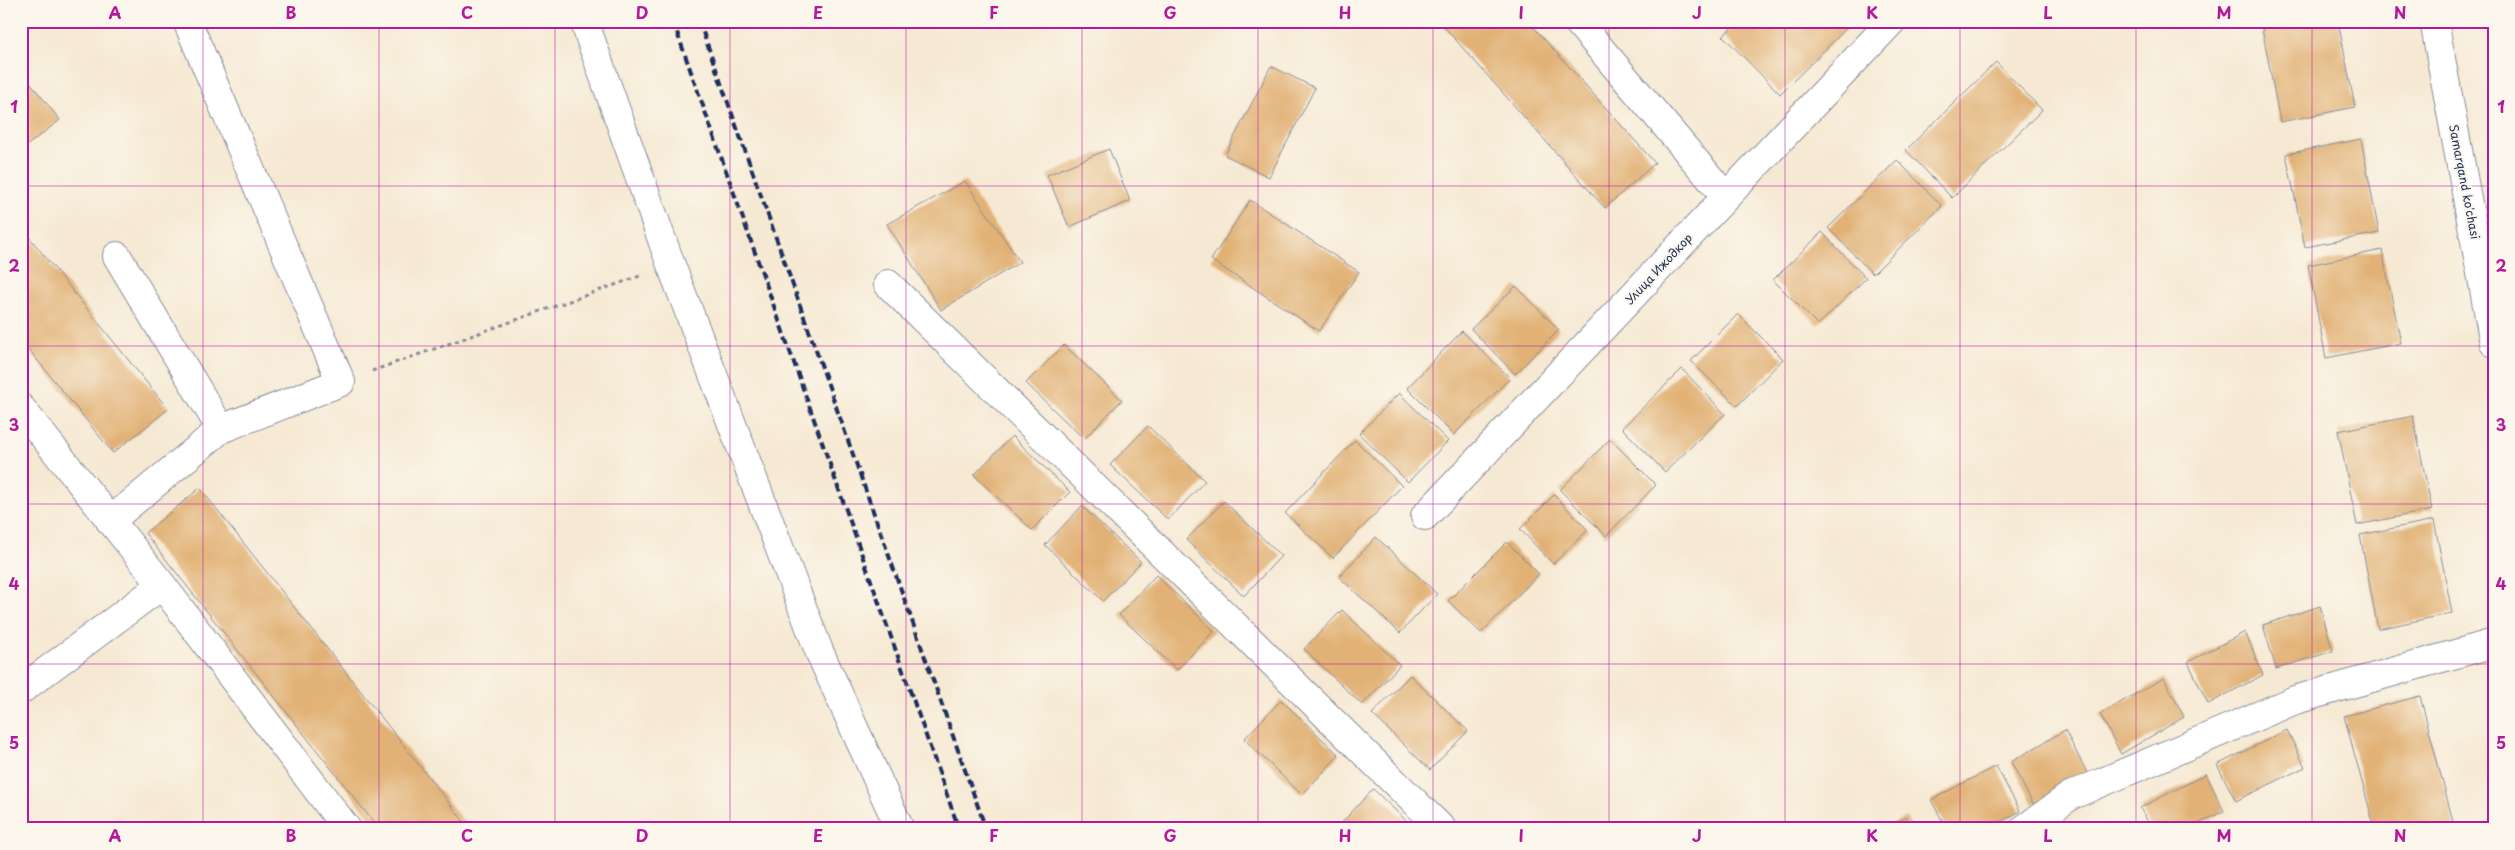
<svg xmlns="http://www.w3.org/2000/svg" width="2515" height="850" font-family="'Playpen Sans',sans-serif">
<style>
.building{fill:#e1b175}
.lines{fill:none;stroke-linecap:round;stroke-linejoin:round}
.minor-casing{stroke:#888c98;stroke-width:30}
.path{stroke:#888c98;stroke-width:3;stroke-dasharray:4 4;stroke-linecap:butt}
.minor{stroke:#fff;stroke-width:28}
.rail{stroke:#1b2f5e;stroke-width:4;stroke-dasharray:8 4;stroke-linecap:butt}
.grid{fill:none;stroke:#b5179e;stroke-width:1;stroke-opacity:0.55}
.labels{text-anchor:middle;stroke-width:4.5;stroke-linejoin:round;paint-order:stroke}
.street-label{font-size:12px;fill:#1b2f5e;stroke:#fbf7ec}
.neatline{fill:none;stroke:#b5179e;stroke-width:2}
.grid-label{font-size:16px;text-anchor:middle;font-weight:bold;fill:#b5179e}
</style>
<rect width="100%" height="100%" fill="#fbf7ec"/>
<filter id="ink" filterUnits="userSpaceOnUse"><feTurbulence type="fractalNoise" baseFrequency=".02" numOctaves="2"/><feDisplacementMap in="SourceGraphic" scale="10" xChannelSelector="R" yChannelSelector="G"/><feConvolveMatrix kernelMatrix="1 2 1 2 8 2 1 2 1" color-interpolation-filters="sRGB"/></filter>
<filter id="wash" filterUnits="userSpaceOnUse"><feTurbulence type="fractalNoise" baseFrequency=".0096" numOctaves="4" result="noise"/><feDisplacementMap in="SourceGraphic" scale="20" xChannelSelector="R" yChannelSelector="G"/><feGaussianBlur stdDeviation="1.12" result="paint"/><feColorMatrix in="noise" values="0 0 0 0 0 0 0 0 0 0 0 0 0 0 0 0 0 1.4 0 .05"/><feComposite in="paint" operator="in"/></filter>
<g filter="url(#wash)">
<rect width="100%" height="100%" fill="#f6e9d3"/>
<g id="blocks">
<path class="building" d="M 1439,21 L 1528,21 L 1655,163 L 1605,208 Z
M 1738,21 L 1854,21 L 1780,94 L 1723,36 Z
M 2297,21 L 2338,21 L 2355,107 L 2280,122 L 2262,28 Z
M 1996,62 L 2042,110 L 1952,198 L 1906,150 Z
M 1271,66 L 1315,88 L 1269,177 L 1225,155 Z
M 21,71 L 60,120 L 21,150 Z
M 2361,139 L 2379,233 L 2305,247 L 2286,154 Z
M 1109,149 L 1130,201 L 1069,227 L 1047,175 Z
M 1897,160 L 1942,206 L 1873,274 L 1828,228 Z
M 965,181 L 1020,262 L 941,310 L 887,224 Z
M 1250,200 L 1359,272 L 1319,331 L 1211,260 Z
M 21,227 L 168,409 L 113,453 L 21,340 Z
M 1822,232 L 1866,278 L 1818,325 L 1773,280 Z
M 2382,250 L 2401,343 L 2326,358 L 2308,265 Z
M 1516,286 L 1559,330 L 1515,374 L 1471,329 Z
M 1738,314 L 1783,359 L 1737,406 L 1691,361 Z
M 1462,331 L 1510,378 L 1454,435 L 1407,388 Z
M 1064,345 L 1122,400 L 1084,439 L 1026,383 Z
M 1682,369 L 1725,414 L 1665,472 L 1622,428 Z
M 1399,393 L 1448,441 L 1408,482 L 1359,434 Z
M 2413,416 L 2432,510 L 2357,525 L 2338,431 Z
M 1148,426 L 1205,481 L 1168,520 L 1110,465 Z
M 1012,436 L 1070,492 L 1032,530 L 974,475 Z
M 1610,439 L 1656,485 L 1606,536 L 1560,490 Z
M 1355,440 L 1402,486 L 1333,558 L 1285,513 Z
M 200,488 L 465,823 L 458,829 L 379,829 L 145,533 Z
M 1554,495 L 1588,530 L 1553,564 L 1520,529 Z
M 1224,501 L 1281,556 L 1244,596 L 1186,540 Z
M 1082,506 L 1141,562 L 1103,601 L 1045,545 Z
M 2434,520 L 2452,613 L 2378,629 L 2360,535 Z
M 1376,537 L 1437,594 L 1400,633 L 1339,577 Z
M 1507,542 L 1539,574 L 1481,633 L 1448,601 Z
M 1156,575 L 1214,631 L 1177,670 L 1119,615 Z
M 2320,606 L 2333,651 L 2276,669 L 2263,625 Z
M 1342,610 L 1400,665 L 1362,705 L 1304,649 Z
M 2245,632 L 2263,675 L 2208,704 L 2188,662 Z
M 1410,675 L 1468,731 L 1430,770 L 1372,714 Z
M 2164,678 L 2184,717 L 2121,754 L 2100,714 Z
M 2420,696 L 2455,829 L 2375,829 L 2344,716 Z
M 1281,700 L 1339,755 L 1302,795 L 1244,739 Z
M 2065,730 L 2087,773 L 2033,804 L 2011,762 Z
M 2287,730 L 2305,767 L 2236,801 L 2217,765 Z
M 1996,766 L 2020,811 L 1988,829 L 1947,829 L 1931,800 Z
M 2206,774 L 2224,811 L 2188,829 L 2152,829 L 2140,808 Z
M 1373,789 L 1415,829 L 1336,829 Z
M 1906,817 L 1912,829 L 1883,829 Z"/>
</g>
</g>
<g filter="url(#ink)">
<use href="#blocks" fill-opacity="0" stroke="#888c98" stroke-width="1"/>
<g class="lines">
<defs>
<path id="minor" d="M 584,21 L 671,265 L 819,651 L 900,829
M 1577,21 L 1726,197
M 2434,21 L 2494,343
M 117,256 L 221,429 L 341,382 L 187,21
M 888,284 L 1442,829
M 21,408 L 162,585 L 347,829
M 1425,516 L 1892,21
M 110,521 L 221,429
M 21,690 L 162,585
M 2024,829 L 2070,796 L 2295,700 L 2494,643"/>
</defs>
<use href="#minor" class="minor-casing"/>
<path class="path" d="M 372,371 L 640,276"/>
<use href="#minor" class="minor"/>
<path class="rail" d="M 673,21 L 959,829
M 699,21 L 986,829"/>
</g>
</g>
<path class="grid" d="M 203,21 L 203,829M 379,21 L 379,829M 555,21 L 555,829M 730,21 L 730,829M 906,21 L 906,829M 1082,21 L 1082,829M 1258,21 L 1258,829M 1433,21 L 1433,829M 1609,21 L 1609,829M 1785,21 L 1785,829M 1960,21 L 1960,829M 2136,21 L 2136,829M 2312,21 L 2312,829M 21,186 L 2494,186M 21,346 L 2494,346M 21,504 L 2494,504M 21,664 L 2494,664"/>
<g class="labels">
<g class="street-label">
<text transform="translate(2464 182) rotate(79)" y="4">Samarqand ko'chasi</text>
<text transform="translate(1659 269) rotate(-47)" y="4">Улица Ижодкор</text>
</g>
</g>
<rect width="2515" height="850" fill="none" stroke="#fbf7ec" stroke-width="55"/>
<rect x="28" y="28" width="2460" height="794" class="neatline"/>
<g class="grid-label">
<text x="115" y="19">A</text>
<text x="291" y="19">B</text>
<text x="467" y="19">C</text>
<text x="642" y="19">D</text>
<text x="818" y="19">E</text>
<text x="994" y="19">F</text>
<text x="1170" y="19">G</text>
<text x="1345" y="19">H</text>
<text x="1521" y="19">I</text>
<text x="1697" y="19">J</text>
<text x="1872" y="19">K</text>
<text x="2048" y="19">L</text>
<text x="2224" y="19">M</text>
<text x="2400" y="19">N</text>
<text x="14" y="113">1</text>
<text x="2501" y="113">1</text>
<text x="14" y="272">2</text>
<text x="2501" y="272">2</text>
<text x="14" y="431">3</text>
<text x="2501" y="431">3</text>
<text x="14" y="590">4</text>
<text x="2501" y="590">4</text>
<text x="14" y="749">5</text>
<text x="2501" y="749">5</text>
<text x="115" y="842">A</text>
<text x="291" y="842">B</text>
<text x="467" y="842">C</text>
<text x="642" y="842">D</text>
<text x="818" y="842">E</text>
<text x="994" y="842">F</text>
<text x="1170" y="842">G</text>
<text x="1345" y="842">H</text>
<text x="1521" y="842">I</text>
<text x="1697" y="842">J</text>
<text x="1872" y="842">K</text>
<text x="2048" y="842">L</text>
<text x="2224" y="842">M</text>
<text x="2400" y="842">N</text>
</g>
</svg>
